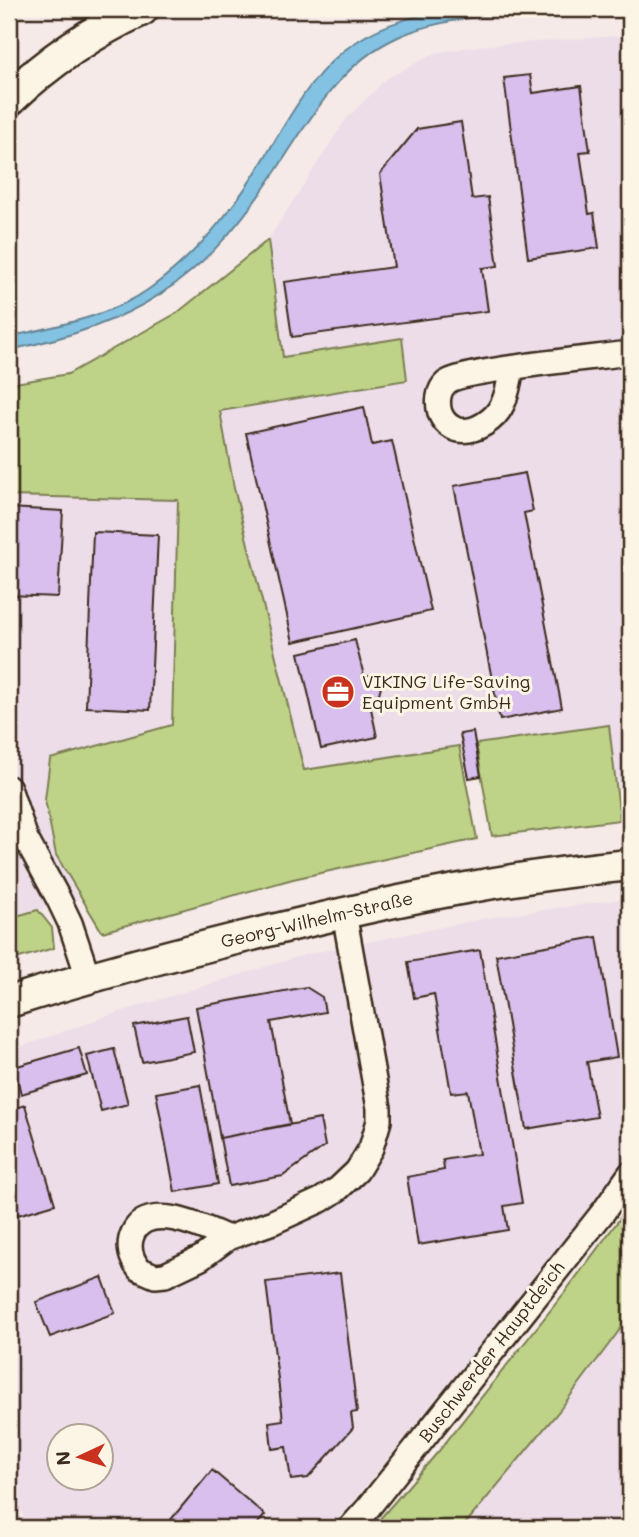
<svg xmlns="http://www.w3.org/2000/svg" width="639" height="1537" font-family="Mali,sans-serif">
<style>
.built{fill:#eddde9;fill-rule:evenodd}
.green{fill:#bed388;stroke:#7c7e53;stroke-width:2}
.water{fill:#83c2e3;stroke:#668594;stroke-width:2}
.building{fill:#d9bfed;stroke:#3b2a1e;stroke-width:2}
.lines{fill:none;stroke-linecap:round;stroke-linejoin:round}
.minor-casing{stroke:#3b2a1e;stroke-width:28}
.major-casing{stroke:#3b2a1e;stroke-width:35}
.highway-casing{stroke:#3b2a1e;stroke-width:38}
.minor{stroke:#fcf5e5;stroke-width:23}
.major{stroke:#fcf5e5;stroke-width:30}
.highway{stroke:#fcf5e5;stroke-width:33}
.labels{text-anchor:middle;stroke-width:6;stroke-linejoin:round;paint-order:stroke}
.poi-label{font-size:18px;fill:#3b2a1e;stroke:#fcf5e5;text-anchor:start}
.street-label{font-size:18px;fill:#3b2a1e;stroke:#fcf5e5}
</style>
<rect width="100%" height="100%" fill="#f5eae7"/>
<filter id="ink" filterUnits="userSpaceOnUse"><feTurbulence type="fractalNoise" baseFrequency=".0143" numOctaves="2"/><feDisplacementMap in="SourceGraphic" scale="14" xChannelSelector="R" yChannelSelector="G"/><feConvolveMatrix kernelMatrix="1 2 1 2 8 2 1 2 1" color-interpolation-filters="sRGB"/></filter>
<g filter="url(#ink)">
<path class="built" d="M 630,35 L 630,819 L 620,820 L 609,725 L 304,771 L 234,488 L 220,410 L 407,380 L 401,338 L 283,357 L 268,240 L 346,119 L 386,79 L 435,53 L 478,46 Z
M 9,496 L 178,500 L 172,725 L 50,759 L 45,800 L 56,855 L 80,899 L 9,918 Z
M 630,898 L 630,1152 L 606,1188 L 350,1506 L 330,1528 L 27,1528 L 9,1476 L 9,1051 L 110,1015 L 307,954 L 493,917 ZM 60,1436 L 102,1436 L 102,1478 L 60,1478 Z
M 630,1316 L 630,1528 L 462,1528 L 559,1411 Z"/>
<path class="green" d="M 268,240 L 283,357 L 402,338 L 407,380 L 220,411 L 234,488 L 304,770 L 459,746 L 477,839 L 293,879 L 102,932 L 56,855 L 45,800 L 50,759 L 172,725 L 178,500 L 9,496 L 9,384 L 68,374 L 177,313 Z
M 609,725 L 620,820 L 492,836 L 476,744 Z
M 38,910 L 52,928 L 54,948 L 9,961 L 9,918 Z
M 630,1205 L 630,1316 L 559,1411 L 462,1528 L 372,1528 L 438,1452 L 565,1292 Z"/>
<path class="water" d="M 451,9 L 580,9 C 524,13 447,14 396,38 C 336,66 307,125 271,178 C 199,285 134,324 9,350 L 9,337 C 55,326 110,317 149,289 C 195,256 233,210 262,162 C 288,120 313,69 356,42 C 384,23 418,15 451,9 Z"/>
<path class="building" d="M 530,75 L 533,93 L 581,86 L 590,151 L 580,152 L 589,214 L 594,213 L 599,248 L 528,258 L 504,78 Z
M 461,122 L 472,199 L 488,197 L 498,266 L 482,268 L 488,311 L 292,337 L 284,282 L 394,267 L 380,174 L 417,129 Z
M 364,407 L 372,445 L 392,441 L 431,611 L 293,642 L 246,433 Z
M 525,473 L 533,511 L 524,513 L 562,708 L 500,720 L 454,486 Z
M 9,508 L 63,511 L 58,597 L 9,595 Z
M 93,532 L 158,535 L 150,710 L 86,707 Z
M 355,640 L 364,676 L 374,676 L 381,686 L 379,694 L 369,699 L 377,737 L 321,749 L 299,653 Z
M 630,653 L 630,716 L 624,654 Z
M 473,732 L 481,776 L 469,778 L 460,734 Z
M 597,937 L 617,1057 L 587,1062 L 597,1117 L 526,1129 L 496,955 Z
M 480,950 L 522,1203 L 504,1206 L 508,1230 L 418,1245 L 407,1177 L 444,1170 L 443,1160 L 479,1154 L 468,1091 L 451,1093 L 434,994 L 414,998 L 408,962 Z
M 306,987 L 322,997 L 325,1012 L 271,1022 L 290,1124 L 220,1138 L 196,1007 Z
M 187,1016 L 194,1052 L 142,1062 L 134,1026 Z
M 79,1048 L 87,1075 L 21,1094 L 14,1067 Z
M 114,1049 L 128,1104 L 101,1111 L 87,1056 Z
M 200,1085 L 218,1184 L 175,1192 L 156,1093 Z
M 25,1105 L 55,1204 L 18,1215 L 9,1185 L 9,1110 Z
M 320,1119 L 325,1146 L 283,1176 L 229,1186 L 220,1138 Z
M 340,1273 L 357,1412 L 351,1413 L 353,1428 L 308,1478 L 291,1480 L 286,1447 L 272,1449 L 269,1422 L 283,1420 L 266,1282 Z
M 102,1277 L 115,1313 L 50,1337 L 36,1302 Z
M 212,1470 L 265,1515 L 254,1528 L 164,1528 Z"/>
<g class="lines">
<defs>
<path id="minor" d="M 512,369 C 509,380 508,395 502,405 C 495,420 475,433 459,430 C 450,428 443,421 440,413 C 437,403 438,390 446,383 C 460,370 602,357 630,353
M 9,788 L 26,839 L 58,898 L 70,923 L 88,977
M 228,1238 C 205,1228 148,1200 133,1233 C 127,1246 131,1259 139,1269 L 155,1276 L 165,1275 L 201,1258 L 228,1238 L 273,1222 L 321,1200 L 338,1189 L 357,1171 L 371,1148 L 379,1121 L 379,1108 L 344,913
M 350,1528 L 368,1508 L 604,1211 L 630,1174"/>
<path id="major" d="M 9,1002 C 100,973 192,949 285,927 C 400,899 513,876 630,865"/>
<path id="highway" d="M 9,99 C 49,61 91,32 141,9"/>
</defs>
<use href="#minor" class="minor-casing"/>
<use href="#major" class="major-casing"/>
<use href="#highway" class="highway-casing"/>
<use href="#minor" class="minor"/>
<use href="#major" class="major"/>
<use href="#highway" class="highway"/>
</g>
</g>
<defs>
<symbol id="office-disc" viewBox="-11 -11 22 22"><circle r="9.5" fill="#c8321e" stroke="#fcf5e5"/><path d="M-6-3h4V-5.5h4V-3h4V5H-6ZM-1-4.5V-3h2v-1.5ZM-6 0V1H6V0Z" fill="#fff"/></symbol>
</defs>
<g fill-rule="evenodd">
<use href="#office-disc" x="319" y="673" width="38" height="38"/>
</g>
<g class="labels">
<g class="poi-label">
<text x="362" y="688">VIKING Life-Saving<tspan x="362" dy="21">Equipment GmbH</tspan></text>
</g>
<g class="street-label">
<text transform="translate(317 920) rotate(-13)" y="6">Georg-Wilhelm-Straße</text>
<text transform="translate(492 1352) rotate(-52)" y="6">Buschwerder Hauptdeich</text>
</g>
</g>
<rect width="639" height="1537" fill="none" stroke="#fcf5e5" stroke-width="35"/>
<rect x="18" y="18" width="604" height="1502" fill="none" stroke="#3b2a1e" stroke-width="2.5" filter="url(#ink)"/>
<g transform="translate(80 1457) rotate(266)"><circle r="33" fill="#fcf5e5" stroke="#afa495" stroke-width="2"/>
<path d="M0-5L12 26L0 18L-12 26Z" fill="#c8321e"/>
<text y="-10" font-size="19" font-weight="bold" text-anchor="middle" fill="#3b2a1e">N</text>
</g>
</svg>
